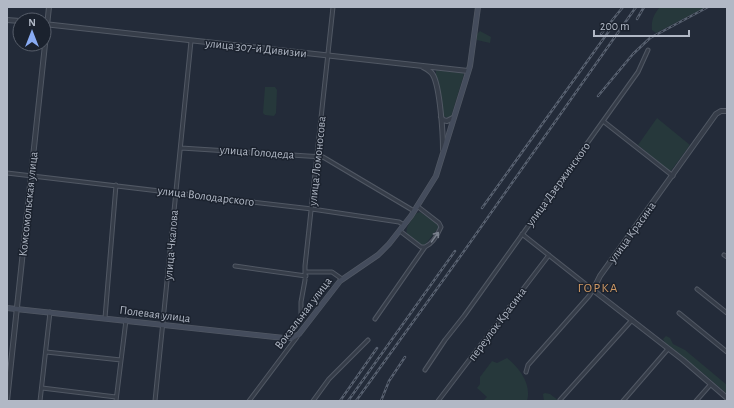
<svg xmlns="http://www.w3.org/2000/svg" width="734" height="408" font-family="'Alegreya Sans',sans-serif">
<style>
.green{fill:#26383b}
.lines{fill:none;stroke-linecap:round;stroke-linejoin:round}
.minor-casing{stroke:#515864;stroke-width:5}
.tertiary-casing{stroke:#515864;stroke-width:6}
.secondary-casing{stroke:#515864;stroke-width:6}
.minor{stroke:#363d49;stroke-width:3}
.tertiary{stroke:#363d49;stroke-width:4}
.secondary{stroke:#444c5c;stroke-width:4.5}
.rail-casing{stroke:#586170;stroke-width:2.5}
.rail{stroke:#1b222e;stroke-width:1;stroke-dasharray:3;stroke-linecap:butt}
.oneway{stroke:#7a818d}
.labels{text-anchor:middle;stroke-width:3;stroke-linejoin:round;paint-order:stroke}
.street-label{font-size:12px;fill:#b1b8c5;stroke:#1b222e}
.neighbourhood-label{font-size:13px;letter-spacing:1px;fill:#cf9863;stroke:#1b222e}
</style>
<rect width="100%" height="100%" fill="#232b39"/>
<path class="green" d="M 660,7 L 706,7 L 656,33 L 652,30 C 651,20 654,14 660,7 Z
M 480,31 L 491,37 L 490,43 L 477,40 L 477,34 Z
M 436,70 L 462,73 L 464,74 L 451,117 L 449,118 L 443,116 L 438,80 L 436,76 Z
M 265,87 L 275,87 L 277,90 L 276,113 L 274,116 L 265,115 L 263,113 Z
M 657,118 L 690,145 L 670,172 L 638,145 Z
M 420,212 L 438,224 L 439,227 L 424,246 L 422,246 C 411,238 400,235 411,221 C 413,217 415,213 420,212 Z
M 666,336 L 670,338 L 673,344 L 685,350 L 727,385 L 727,394 L 704,374 L 665,343 L 663,339 Z
M 507,358 C 519,368 532,384 527,401 L 483,401 L 487,397 L 477,388 L 480,384 L 480,377 L 492,361 L 497,363 Z
M 545,393 L 550,394 L 559,401 L 544,401 L 543,394 Z"/>
<g class="lines">
<defs>
<path id="minor" d="M 603,121 L 673,176
M 181,148 L 323,157 L 414,211
M 7,173 L 312,209 L 399,222 L 404,225
M 400,231 L 421,247 L 425,247 C 432,244 438,234 441,227 L 439,223 L 417,206
M 522,234 L 593,290 L 589,296 L 528,365 L 526,372
M 724,255 L 727,257
M 235,266 L 306,276
M 306,272 L 332,272 L 342,279
M 697,289 L 727,313
M 679,313 L 727,352
M 301,315 L 301,302 L 305,280 L 305,266 L 333,7
M 105,318 L 116,185
M 375,319 L 425,247
M 46,352 L 121,360
M 425,370 L 445,340 L 464,316 L 638,72 L 648,50
M 42,388 L 116,397
M 560,400 L 632,320
M 40,401 L 50,312
M 116,401 L 126,320
M 155,401 L 191,41
M 249,401 L 297,337
M 313,401 L 329,379 L 368,340
M 438,401 L 549,255
M 623,401 L 668,349
M 696,401 L 711,384"/>
<path id="tertiary" d="M 7,20 L 20,21
M 44,24 L 468,71
M 423,67 C 427,69 431,71 433,75 C 440,87 443,134 443,149
M 727,111 L 721,111 L 716,114 L 600,276 L 593,290 L 683,360 L 727,398
M 441,117 L 443,120 L 447,121 L 453,118
M 7,401 L 49,7"/>
<path id="secondary" d="M 7,308 L 284,338 L 292,338 L 299,334 L 340,281 L 378,255 L 389,244 L 411,216 L 436,176 L 470,66 L 478,7"/>
</defs>
<use href="#minor" class="minor-casing"/>
<use href="#tertiary" class="tertiary-casing"/>
<use href="#secondary" class="secondary-casing"/>
<use href="#minor" class="minor"/>
<use href="#tertiary" class="tertiary"/>
<use href="#secondary" class="secondary"/>
<defs>
<path id="rail" d="M 637,19 L 644,7
M 601,34 L 623,7
M 598,96 L 633,54 L 650,38 L 708,7
M 482,208 L 609,31
M 340,401 L 377,348
M 348,401 L 455,251
M 356,401 L 462,254 L 636,7
M 381,401 L 389,381 L 405,357"/>
</defs>
<use href="#rail" class="rail-casing"/>
<use href="#rail" class="rail"/>
</g>
<defs><path id="oneway-shaft" d="M-6 0H5M1.5-3L5.5 0L1.5 3" fill="none" stroke-width="1.6" stroke-linecap="round" stroke-linejoin="round"/></defs>
<use class="oneway" href="#oneway-shaft" transform="translate(435 237) rotate(-54)"/>
<g class="labels">
<g class="street-label">
<text transform="translate(256 48) rotate(6)" y="4">улица 307-й Дивизии</text>
<text transform="translate(257 152) rotate(4)" y="4">улица Голодеда</text>
<text transform="translate(317 161) rotate(-84)" y="4">улица Ломоносова</text>
<text transform="translate(558 184) rotate(-54)" y="4">улица Дзержинского</text>
<text transform="translate(206 196) rotate(7)" y="4">улица Володарского</text>
<text transform="translate(28 204) rotate(-84)" y="4">Комсомольская улица</text>
<text transform="translate(632 232) rotate(-54)" y="4">улица Красина</text>
<text transform="translate(171 245) rotate(-85)" y="4">улица Чкалова</text>
<text transform="translate(303 313) rotate(-53)" y="4">Вокзальная улица</text>
<text transform="translate(155 314) rotate(7)" y="4">Полевая улица</text>
<text transform="translate(497 324) rotate(-53)" y="4">переулок Красина</text>
</g>
<g class="neighbourhood-label">
<text x="598" y="292">ГОРКА</text>
</g>
</g>
<rect width="734" height="408" fill="none" stroke="#b1b8c5" stroke-width="16"/>
<g transform="translate(32 32)"><circle r="19" fill="#1b222e" stroke="#575e6a"/>
<path d="M0-3L7 15L0 10L-7 15Z" fill="#89abf3"/>
<text y="-6" font-size="11" font-weight="bold" text-anchor="middle" fill="#b1b8c5">N</text>
</g>
<path d="M594 30v6h95v-6" fill="none" stroke="#b1b8c5" stroke-width="2"/>
<text x="600" y="30" font-size="12" fill="#b1b8c5" stroke="#1b222e" stroke-width="3" paint-order="stroke">200 m</text>
</svg>
